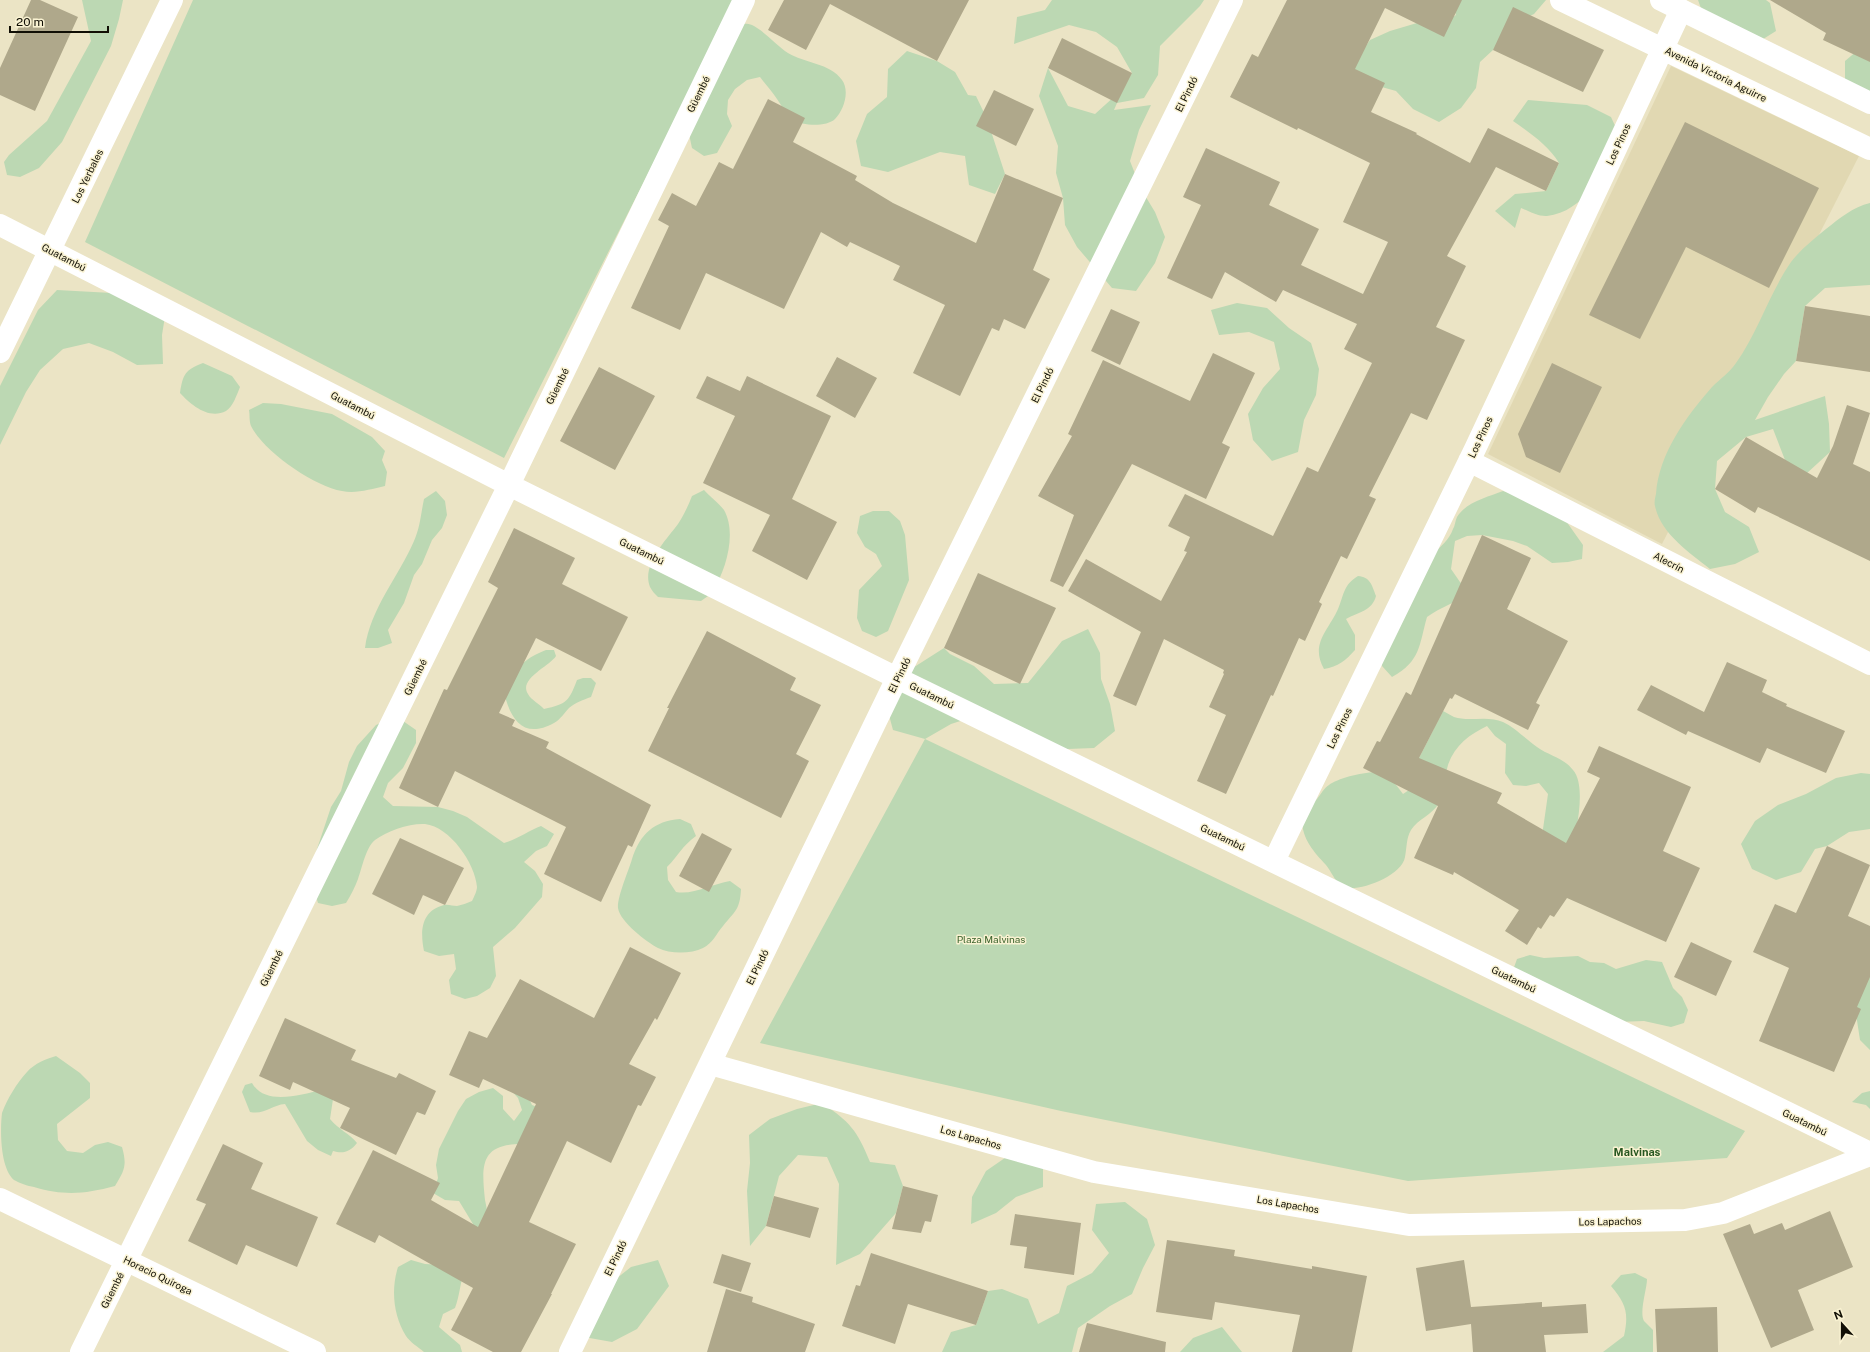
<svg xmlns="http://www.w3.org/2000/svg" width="1870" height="1352" font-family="'Public Sans',sans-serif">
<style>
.built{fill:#e1d8b2}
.green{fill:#bcd8b3}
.building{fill:#afa88b}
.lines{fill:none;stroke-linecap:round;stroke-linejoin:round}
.minor{stroke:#fff;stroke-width:22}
.major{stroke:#fff;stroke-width:22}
.labels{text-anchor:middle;stroke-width:3;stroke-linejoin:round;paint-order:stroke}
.street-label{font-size:10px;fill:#110f05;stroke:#f9f2d2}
.park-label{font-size:10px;fill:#3a622b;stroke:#f9f2d2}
.neighbourhood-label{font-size:11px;font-weight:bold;fill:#275720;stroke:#f9f2d2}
</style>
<rect width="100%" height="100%" fill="#ebe4c5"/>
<path class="built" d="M 1671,66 L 1859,156 L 1662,544 L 1488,454 Z"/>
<path class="green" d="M 82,0 L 123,0 L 119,19 L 111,46 L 62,142 L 39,168 L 20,177 L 7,175 L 4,162 L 9,155 L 47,121 L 91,41 Z
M 193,0 L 736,0 L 504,458 L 85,242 Z
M 1052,0 L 1204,0 L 1200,6 L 1160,46 L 1158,75 L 1144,98 L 1117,103 L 1114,110 L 1151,105 L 1139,130 L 1130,161 L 1141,189 L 1155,212 L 1165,237 L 1155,263 L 1136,291 L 1112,288 L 1077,247 L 1065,225 L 1063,198 L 1056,173 L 1058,146 L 1039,96 L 1048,68 L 1068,106 L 1095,114 L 1116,95 L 1132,73 L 1117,47 L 1096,32 L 1069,25 L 1014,44 L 1017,17 L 1045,10 Z
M 1451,0 L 1546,0 L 1534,14 L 1511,25 L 1493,50 L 1480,62 L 1476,88 L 1461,108 L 1439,122 L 1413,109 L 1396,91 L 1371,84 L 1351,67 L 1370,40 L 1390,31 L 1417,23 L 1433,30 L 1456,15 Z
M 1698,0 L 1766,0 L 1770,3 L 1776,31 L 1744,51 L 1707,25 Z
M 737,24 C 741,24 748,23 752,25 C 763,30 777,46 788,53 C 804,63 830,63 842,80 C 850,91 844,110 835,119 C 827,127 802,126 794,120 C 786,115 782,106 777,99 C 772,91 765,84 760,77 L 747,80 L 735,89 L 728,100 L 727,114 L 732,126 L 717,153 L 704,156 L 692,148 L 689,134 Z
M 1870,40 L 1870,110 L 1845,96 L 1845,61 Z
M 907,51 L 937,61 L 955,72 L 968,95 L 976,96 L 987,119 L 1005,174 L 995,194 L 969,185 L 965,156 L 940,152 L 888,172 L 861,166 L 856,141 L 867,114 L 887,97 L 888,69 Z
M 1528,100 L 1587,105 L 1611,117 L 1623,143 C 1604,171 1584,212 1547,216 C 1540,217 1528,211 1521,208 L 1515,228 L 1495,211 L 1515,194 L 1546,191 L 1559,163 C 1548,145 1530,133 1513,121 Z
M 1870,203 L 1870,285 L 1825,288 L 1805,306 L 1796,361 L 1784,374 L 1768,397 L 1755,420 L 1825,396 L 1829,424 L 1830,452 L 1806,474 L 1785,460 L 1773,429 L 1746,437 L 1717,461 L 1715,489 L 1725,512 L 1749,527 L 1759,552 L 1735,564 L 1710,569 C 1689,552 1661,534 1655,506 C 1654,503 1655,498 1656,494 C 1659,453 1686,417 1712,387 C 1720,379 1730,372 1736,363 C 1758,332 1769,294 1791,262 C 1800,250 1814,239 1826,229 C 1840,218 1853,207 1870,203 Z
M 57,290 L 112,293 L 166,310 L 162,335 L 163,364 L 137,365 L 113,352 L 89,343 L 63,349 L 40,370 L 26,392 L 0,445 L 0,386 L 38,310 Z
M 1237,303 L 1267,308 L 1289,328 L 1311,343 L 1319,369 L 1316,395 L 1304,420 L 1298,452 L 1272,461 L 1253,440 L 1248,414 L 1263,388 L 1280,369 L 1274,342 L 1249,332 L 1219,335 L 1211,310 Z
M 203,363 L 232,376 L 240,387 C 237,394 233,407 226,411 C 209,420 191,405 180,393 C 183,374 185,370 203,363 Z
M 263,403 L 281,404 L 332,414 L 372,437 L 385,451 L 382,460 L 387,472 L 385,486 C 371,489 356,494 342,491 C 314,486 264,452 251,426 C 249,421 250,415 249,410 Z
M 704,490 C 710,497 719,503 724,510 C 737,533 726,570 713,591 C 710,595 705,598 701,601 L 658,597 C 655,594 652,591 650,587 C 641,565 667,539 678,524 C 684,515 688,506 692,496 Z
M 436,491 L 445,501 L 447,515 L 442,528 L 432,540 L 422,564 L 414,575 L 404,603 L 388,630 L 392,643 L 378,648 L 365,648 C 370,609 399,576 414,541 C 420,528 421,513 424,499 Z
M 1503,491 L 1528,499 L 1566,521 L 1583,545 L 1582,559 L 1568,562 L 1552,563 L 1527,546 L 1513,541 L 1482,535 L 1467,536 L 1455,541 L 1451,569 L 1460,582 L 1471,593 C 1456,602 1441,607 1427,617 C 1419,645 1421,661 1392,677 L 1382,666 L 1382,651 L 1433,554 C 1441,546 1449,540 1453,529 C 1455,526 1455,521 1457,517 C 1466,502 1488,497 1503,491 Z
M 873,511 L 889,511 L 900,521 L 905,535 L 909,580 L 888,631 L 876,637 L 862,631 L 857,618 L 859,590 L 882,566 L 876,554 L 865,547 L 857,533 L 860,516 Z
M 1358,576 C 1370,577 1372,585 1376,596 C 1372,611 1359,612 1346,619 L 1355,635 L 1355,650 C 1346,660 1338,667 1324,669 C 1310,644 1328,631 1338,609 C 1344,595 1343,585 1358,576 Z
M 1088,629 L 1100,653 L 1101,679 L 1110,704 L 1115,731 L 1094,748 L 1041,750 L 976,716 L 951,724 L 925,739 L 1745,1131 L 1727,1158 L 1408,1181 L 1061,1111 L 760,1043 L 925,739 L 893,730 L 886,704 L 897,678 L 944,648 L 950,654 L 974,666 L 994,684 L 1028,683 L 1062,641 Z
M 546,650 L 554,650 L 556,656 C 550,666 518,679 528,694 C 531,700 540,704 544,709 C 567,704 569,701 577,680 L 583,678 L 591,678 L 596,683 L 591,697 C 583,700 576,702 569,708 C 564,713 561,719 554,723 C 521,741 509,716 503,688 C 517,668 523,659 546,650 Z
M 1443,711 C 1447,713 1450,715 1454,717 C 1469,722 1488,715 1503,722 C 1514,727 1527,740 1537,747 C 1549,756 1563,757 1573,770 C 1587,786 1576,833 1571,853 L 1542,836 L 1548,794 L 1539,783 L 1526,786 L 1513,785 L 1505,773 L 1506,744 L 1495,736 L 1487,726 C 1470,734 1454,746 1448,765 C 1446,771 1446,777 1444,783 C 1443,789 1442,798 1439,803 C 1432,815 1418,819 1411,830 C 1406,839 1407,847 1405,857 C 1402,875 1364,890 1348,888 C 1336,886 1332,872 1326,865 C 1314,852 1302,839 1302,820 C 1302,812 1311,804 1317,799 C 1321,794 1324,788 1329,785 C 1338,778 1370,770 1381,773 C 1390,776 1398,787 1403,794 L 1415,786 L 1419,758 Z
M 389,719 L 403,721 L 416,730 L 416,743 L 403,768 L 388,783 L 383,797 L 393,806 L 438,807 L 453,811 L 467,817 L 504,843 C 518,839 528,831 541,826 L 554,834 L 547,846 L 536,851 L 524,862 L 535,871 L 543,884 L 542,897 L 515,928 L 493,947 L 496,976 L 490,988 L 477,996 L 465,999 L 451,994 L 449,980 L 456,969 L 454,954 L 439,956 L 424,951 C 420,931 421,911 444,905 C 448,904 453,906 457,906 C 462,905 467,903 472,901 C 474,897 477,891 477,887 C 475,863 450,827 425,824 C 410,823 387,831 375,840 C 366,847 362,868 358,879 C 355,887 351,895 346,903 L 332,906 L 318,903 L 310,878 L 317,849 L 331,807 L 341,791 L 349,762 L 357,746 L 376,725 Z
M 1861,773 L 1870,774 L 1870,829 L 1849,832 L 1827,846 L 1815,849 L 1801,872 L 1776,880 L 1752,869 L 1741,844 L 1755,821 L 1778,805 L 1806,794 L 1836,778 Z
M 680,819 L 691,824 L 696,836 C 682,846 679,855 667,867 L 668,880 L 676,892 C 694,895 712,884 730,881 L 741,889 C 740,910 735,911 723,926 C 716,934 713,943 703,948 C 691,954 670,954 658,948 C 647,942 620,922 618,908 C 617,897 629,870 632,859 C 640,834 654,821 680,819 Z
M 1870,948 L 1870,1050 L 1860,1040 L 1856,1014 L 1857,991 Z
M 1530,955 L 1544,958 L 1578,956 L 1590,962 L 1604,963 L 1616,969 L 1646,960 L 1662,962 L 1673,988 L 1682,997 L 1688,1010 L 1684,1023 L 1671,1027 L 1644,1021 L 1616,1022 L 1512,973 L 1517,959 Z
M 56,1056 L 80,1073 L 90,1083 L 90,1098 L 57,1124 L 58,1140 L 67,1151 L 83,1153 L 95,1145 L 108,1142 L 122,1147 C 127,1165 125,1170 115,1186 C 85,1194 64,1196 34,1187 C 28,1186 19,1183 14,1180 C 0,1168 0,1130 2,1113 C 7,1099 17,1083 27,1072 C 35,1063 46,1059 56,1056 Z
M 252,1083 C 265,1106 300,1095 321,1090 L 333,1099 L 330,1119 C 338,1129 350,1134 357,1143 C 350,1152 343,1154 333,1151 L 331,1156 L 318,1150 L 307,1141 L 285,1104 C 272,1105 265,1115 250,1112 L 242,1092 L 245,1085 Z
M 493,1088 L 503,1096 L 503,1109 L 514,1121 L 522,1110 L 518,1098 L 509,1088 L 526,1092 L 532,1105 L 545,1110 L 525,1144 C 481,1143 481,1163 485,1200 C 486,1205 488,1213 487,1218 C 483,1236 470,1252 465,1269 C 460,1282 460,1295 455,1308 L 443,1314 L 439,1327 L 460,1345 L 462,1352 L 424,1352 C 418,1347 410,1342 406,1336 C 393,1315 391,1289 398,1267 L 411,1260 L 425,1264 L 442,1265 L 475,1237 L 473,1224 L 459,1201 L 445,1200 L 433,1193 L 438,1178 L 436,1165 L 439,1149 L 458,1111 L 466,1099 L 479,1092 Z
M 1870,1091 L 1870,1109 L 1866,1105 L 1852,1102 L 1862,1093 Z
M 822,1103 C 850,1122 857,1130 870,1162 L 895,1165 L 903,1186 L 896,1213 L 860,1254 L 836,1265 L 839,1184 L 827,1157 L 798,1155 L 779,1176 L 766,1226 L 750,1246 L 747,1191 L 750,1163 L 749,1135 L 770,1119 L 797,1109 Z
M 1015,1151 L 1043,1161 L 1043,1187 L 1016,1197 L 996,1213 L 971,1224 L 972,1197 L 986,1171 Z
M 1125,1202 L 1147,1219 L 1155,1245 L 1143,1268 L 1132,1294 L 1110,1306 L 1078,1328 L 1072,1352 L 942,1352 L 951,1332 L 976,1325 L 988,1291 L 1002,1289 L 1028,1299 L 1038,1324 L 1059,1313 L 1067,1286 L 1092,1273 L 1109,1253 L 1092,1230 L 1096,1204 Z
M 658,1260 L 669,1286 L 637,1329 L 612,1342 L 584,1337 L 607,1286 L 631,1267 Z
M 1635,1273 L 1647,1279 C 1647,1289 1639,1312 1644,1321 C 1647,1324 1650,1327 1653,1330 L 1653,1352 L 1603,1352 L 1624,1336 C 1629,1313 1626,1304 1611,1286 L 1621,1275 Z
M 1222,1327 L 1242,1352 L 1180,1352 L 1193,1338 Z"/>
<path class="building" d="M 31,0 L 40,0 L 78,17 L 35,111 L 0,95 L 0,68 Z
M 784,0 L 969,0 L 937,61 L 830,4 L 806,50 L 768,30 Z
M 1287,0 L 1462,0 L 1444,37 L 1385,8 L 1355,69 L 1385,83 L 1371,112 L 1417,133 L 1416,134 L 1470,163 L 1488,128 L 1559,163 L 1546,191 L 1496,167 L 1447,256 L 1466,266 L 1436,327 L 1465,340 L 1427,420 L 1411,413 L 1369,496 L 1376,499 L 1347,559 L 1341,556 L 1319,602 L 1322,604 L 1305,641 L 1299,638 L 1273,696 L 1271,695 L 1226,794 L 1197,781 L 1226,715 L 1209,707 L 1224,674 L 1223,673 L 1224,670 L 1164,639 L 1136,706 L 1113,696 L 1141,632 L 1068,591 L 1086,559 L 1161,601 L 1187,552 L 1184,551 L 1190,537 L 1168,526 L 1185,494 L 1273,536 L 1307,467 L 1318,472 L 1372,363 L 1344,349 L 1357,324 L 1283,290 L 1276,302 L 1225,272 L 1212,299 L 1167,278 L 1201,205 L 1183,197 L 1206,148 L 1280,182 L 1269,205 L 1319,229 L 1301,265 L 1363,294 L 1388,242 L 1343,222 L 1370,163 L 1298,128 L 1297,130 L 1230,97 L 1252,54 L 1258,57 Z
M 1770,0 L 1870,0 L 1870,62 L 1823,40 L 1826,33 Z
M 1513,7 L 1604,50 L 1583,92 L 1493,50 Z
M 1062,38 L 1132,73 L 1117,103 L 1048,68 Z
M 994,90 L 1034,109 L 1016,146 L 976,126 Z
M 768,99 L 805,118 L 793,142 L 857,176 L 855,180 L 893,203 L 976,243 L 1005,174 L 1063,198 L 1033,270 L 1050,279 L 1025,329 L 1004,319 L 999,331 L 992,328 L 960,396 L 913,373 L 945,305 L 893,280 L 900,266 L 850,242 L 847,247 L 821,232 L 784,309 L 706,273 L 680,330 L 631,308 L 669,226 L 658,220 L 672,193 L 696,206 L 719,162 L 733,169 Z
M 1685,122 L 1819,188 L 1769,288 L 1686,247 L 1640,339 L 1589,315 Z
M 1805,306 L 1870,316 L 1870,372 L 1796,361 Z
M 1111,309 L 1140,322 L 1120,365 L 1091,351 Z
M 1213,353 L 1255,373 L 1222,443 L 1230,447 L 1206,499 L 1132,464 L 1063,587 L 1050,581 L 1074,515 L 1038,496 L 1072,436 L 1068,434 L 1103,360 L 1190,401 Z
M 837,357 L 877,378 L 855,418 L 816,396 Z
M 1552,363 L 1602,387 L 1560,473 L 1526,457 L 1518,434 Z
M 599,367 L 655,396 L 615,470 L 560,441 Z
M 707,376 L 740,391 L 747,376 L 831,416 L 792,499 L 837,522 L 807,580 L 752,551 L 770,515 L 703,483 L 735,416 L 696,398 Z
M 1847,405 L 1870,413 L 1853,464 L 1870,472 L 1870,561 L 1758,507 L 1755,513 L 1715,489 L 1746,437 L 1817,478 L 1833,446 Z
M 514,528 L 575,558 L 562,584 L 628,617 L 601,671 L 536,638 L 499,713 L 515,720 L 512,726 L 549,742 L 546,748 L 651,805 L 632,847 L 628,845 L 601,902 L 544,874 L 566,827 L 455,771 L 438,807 L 399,788 L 444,689 L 447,690 L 498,588 L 488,582 Z
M 1482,535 L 1531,558 L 1507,609 L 1568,641 L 1536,703 L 1540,705 L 1528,730 L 1455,694 L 1452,699 L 1450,698 L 1419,758 L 1502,793 L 1497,803 L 1566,843 L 1600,778 L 1587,772 L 1599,746 L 1691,787 L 1663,851 L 1700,868 L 1666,942 L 1567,898 L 1554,917 L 1550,915 L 1541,929 L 1538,927 L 1527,945 L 1505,931 L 1519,910 L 1454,872 L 1453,875 L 1414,858 L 1438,806 L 1363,768 L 1377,741 L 1380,742 L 1406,692 L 1411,695 Z
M 978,573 L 1056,608 L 1020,684 L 944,648 Z
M 707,631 L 796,678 L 790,690 L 821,705 L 796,754 L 809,761 L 781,818 L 648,751 L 669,708 L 667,708 Z
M 1727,662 L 1767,680 L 1762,692 L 1787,704 L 1786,706 L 1845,731 L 1826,773 L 1767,748 L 1760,763 L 1688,731 L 1686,735 L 1637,710 L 1651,685 L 1704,712 Z
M 702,833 L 732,849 L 709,892 L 679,876 Z
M 400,838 L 464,868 L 445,905 L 423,895 L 414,915 L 372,894 Z
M 1827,846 L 1870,865 L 1848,916 L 1870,926 L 1870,977 L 1857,1007 L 1861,1009 L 1834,1072 L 1759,1041 L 1789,968 L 1753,952 L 1775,904 L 1796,913 Z
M 1691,942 L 1732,961 L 1716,996 L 1674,977 Z
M 630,947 L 681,973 L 657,1020 L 655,1018 L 629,1064 L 656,1077 L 641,1106 L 638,1105 L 611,1163 L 567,1141 L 529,1222 L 576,1244 L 551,1294 L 552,1294 L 521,1352 L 493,1352 L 451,1330 L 473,1288 L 379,1235 L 375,1243 L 336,1224 L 373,1150 L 440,1183 L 431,1200 L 478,1227 L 536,1104 L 483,1079 L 479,1088 L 449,1075 L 469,1031 L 487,1038 L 520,979 L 594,1018 Z
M 285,1018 L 356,1050 L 351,1060 L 396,1078 L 399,1073 L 436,1091 L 425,1115 L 417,1112 L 396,1155 L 340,1128 L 350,1108 L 293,1082 L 290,1090 L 259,1076 Z
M 223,1144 L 263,1163 L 251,1189 L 318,1217 L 297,1267 L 246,1245 L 237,1265 L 188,1241 L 206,1204 L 196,1200 Z
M 903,1186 L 938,1195 L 931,1222 L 925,1221 L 921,1233 L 892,1229 Z
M 774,1196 L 819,1208 L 810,1238 L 766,1226 Z
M 1830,1211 L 1853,1267 L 1798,1290 L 1814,1330 L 1771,1348 L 1723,1234 L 1750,1224 L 1754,1234 L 1782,1223 L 1785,1230 Z
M 1015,1214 L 1081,1223 L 1074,1275 L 1024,1268 L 1027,1247 L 1010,1245 Z
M 1167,1240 L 1235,1250 L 1234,1256 L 1312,1269 L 1312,1266 L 1367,1276 L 1352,1352 L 1292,1352 L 1300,1315 L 1215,1302 L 1212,1320 L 1156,1312 Z
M 871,1253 L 988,1291 L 976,1325 L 908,1304 L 895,1344 L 842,1326 L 856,1285 L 860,1286 Z
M 722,1254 L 751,1263 L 741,1292 L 713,1283 Z
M 1464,1260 L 1471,1307 L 1542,1302 L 1542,1307 L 1586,1304 L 1588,1333 L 1544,1335 L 1546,1352 L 1473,1352 L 1471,1324 L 1426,1331 L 1416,1268 Z
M 726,1289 L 753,1297 L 752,1302 L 815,1324 L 805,1352 L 707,1352 Z
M 1717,1307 L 1718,1352 L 1657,1352 L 1655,1309 Z
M 1087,1323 L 1166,1342 L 1165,1352 L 1079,1352 Z"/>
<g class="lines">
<path class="minor" d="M 0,225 L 509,485 L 897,678 L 1870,1153
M 0,352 L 172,0
M 1469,461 L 1870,664
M 1274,861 L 1475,449 L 1681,10
M 710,1064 L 1094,1172 L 1409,1225 L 1685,1220 L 1723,1213 L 1870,1155
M 81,1352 L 509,485 L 744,0
M 570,1352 L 897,678 L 1232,0"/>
<path class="major" d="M 1561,0 L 1870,149
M 1661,0 L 1870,103
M 0,1199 L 315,1352"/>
</g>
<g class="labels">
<g class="street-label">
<text transform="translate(1716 74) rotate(26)" y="4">Avenida Victoria Aguirre</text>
<text transform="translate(698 94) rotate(-64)" y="4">Güembé</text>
<text transform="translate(1186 94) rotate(-64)" y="4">El Pindó</text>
<text transform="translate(1618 144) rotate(-65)" y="4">Los Pinos</text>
<text transform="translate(87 176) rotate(-64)" y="4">Los Yerbales</text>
<text transform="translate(64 257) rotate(27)" y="4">Guatambú</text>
<text transform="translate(1042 385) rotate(-64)" y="4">El Pindó</text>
<text transform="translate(557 386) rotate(-64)" y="4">Güembé</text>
<text transform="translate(353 405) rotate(27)" y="4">Guatambú</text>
<text transform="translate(1480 437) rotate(-65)" y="4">Los Pinos</text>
<text transform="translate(642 551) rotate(26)" y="4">Guatambú</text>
<text transform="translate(1669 562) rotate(27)" y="4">Alecrín</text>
<text transform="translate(899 675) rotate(-64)" y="4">El Pindó</text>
<text transform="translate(415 677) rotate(-64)" y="4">Güembé</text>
<text transform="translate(932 695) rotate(26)" y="4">Guatambú</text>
<text transform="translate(1339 728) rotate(-64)" y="4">Los Pinos</text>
<text transform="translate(1223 837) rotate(26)" y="4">Guatambú</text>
<text transform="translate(757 967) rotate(-64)" y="4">El Pindó</text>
<text transform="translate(271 968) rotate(-64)" y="4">Güembé</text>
<text transform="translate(1514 979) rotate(26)" y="4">Guatambú</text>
<text transform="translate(1805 1122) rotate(26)" y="4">Guatambú</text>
<text transform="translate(971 1137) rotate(16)" y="4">Los Lapachos</text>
<text transform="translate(1288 1204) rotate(10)" y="4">Los Lapachos</text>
<text transform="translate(1610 1221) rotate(-1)" y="4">Los Lapachos</text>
<text transform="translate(615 1258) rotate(-64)" y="4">El Pindó</text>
<text transform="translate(158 1275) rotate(26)" y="4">Horacio Quiroga</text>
<text transform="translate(112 1290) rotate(-63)" y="4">Güembé</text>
</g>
<g class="park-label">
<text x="991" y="943">Plaza Malvinas</text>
</g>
<g class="neighbourhood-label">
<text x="1637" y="1156">Malvinas</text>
</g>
</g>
<g transform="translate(1842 1324) rotate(339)" stroke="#f9f2d2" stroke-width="3" paint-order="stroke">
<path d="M0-3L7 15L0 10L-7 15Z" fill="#110f05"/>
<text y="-6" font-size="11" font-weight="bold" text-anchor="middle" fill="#110f05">N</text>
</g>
<path d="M10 26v6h98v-6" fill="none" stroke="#110f05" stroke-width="2"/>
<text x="16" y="26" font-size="12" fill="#110f05" stroke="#f9f2d2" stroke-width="3" paint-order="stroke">20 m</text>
</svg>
